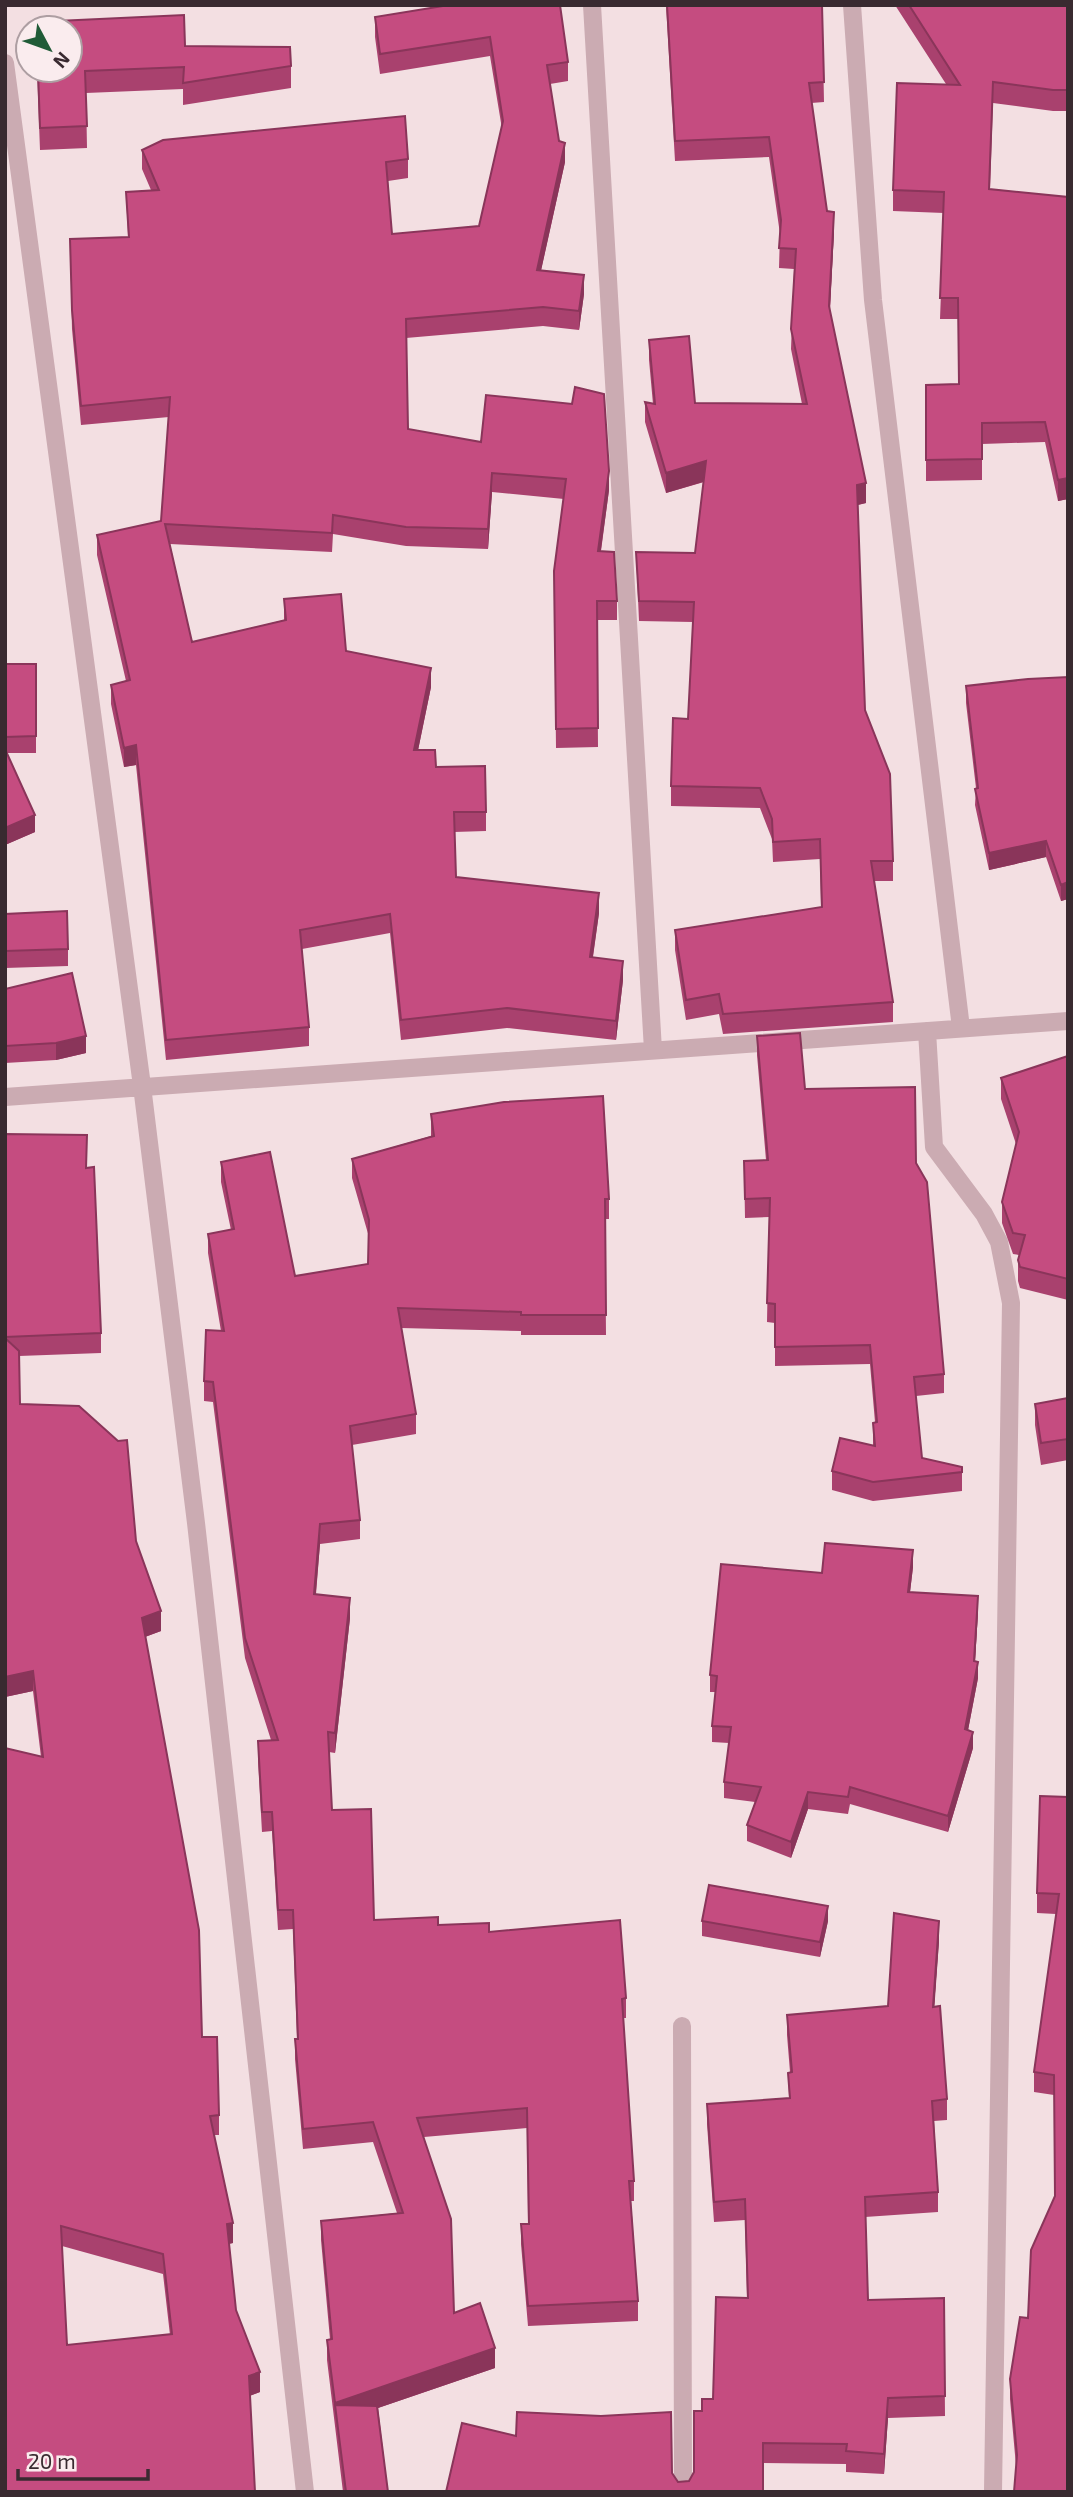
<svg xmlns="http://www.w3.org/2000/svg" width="1073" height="2497" font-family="'Exo 2',sans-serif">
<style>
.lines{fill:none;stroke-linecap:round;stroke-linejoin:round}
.minor{stroke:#cbabb2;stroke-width:18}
.wall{fill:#a9416e;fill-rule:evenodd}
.shaded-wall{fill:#8a355a}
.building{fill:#c54c80;stroke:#8a355a;stroke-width:2;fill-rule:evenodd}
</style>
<rect width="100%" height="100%" fill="#f3dfe2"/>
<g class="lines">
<path class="minor" d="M 592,5 L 653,1050
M 852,5 L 873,300 L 961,1028
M 5,63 L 142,1086 L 196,1523 L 305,2492
M 927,1031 L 934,1147 L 984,1214 L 999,1242 L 1011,1303 L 993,2492
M 5,1097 L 1068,1021
M 682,2026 L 683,2492"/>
</g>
<path class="wall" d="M 449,5 L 568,62 L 568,81 L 550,84 L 559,141 L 565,162 L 541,270 L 584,294 L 579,330 L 543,326 L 406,338 L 408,429 L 609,490 L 601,551 L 617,601 L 617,620 L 597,620 L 598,747 L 556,748 L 554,571 L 564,499 L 492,492 L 488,549 L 406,546 L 333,534 L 332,552 L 170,544 L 192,642 L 284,620 L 284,599 L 346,651 L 431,687 L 418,750 L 486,812 L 486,831 L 454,832 L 456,877 L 599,913 L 593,957 L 623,980 L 616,1040 L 507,1028 L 401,1040 L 390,933 L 302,949 L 309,1027 L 309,1046 L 166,1060 L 136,765 L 124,767 L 111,704 L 111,685 L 126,681 L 97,555 L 97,535 L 161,521 L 169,417 L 81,425 L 72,329 L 70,239 L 128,237 L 126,192 L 151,190 L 142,169 L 142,150 L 408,159 L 408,178 L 388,181 L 392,234 L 479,226 L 502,129 L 490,56 L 380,74 L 375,37 L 375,17 Z
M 666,5 L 822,5 L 824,102 L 811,103 L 827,211 L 834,232 L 830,310 L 866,503 L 858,505 L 865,710 L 893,861 L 893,881 L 874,881 L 893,1002 L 893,1022 L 723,1034 L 719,1014 L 686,1020 L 675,950 L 675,930 L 821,907 L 820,859 L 773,862 L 772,839 L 760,808 L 671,806 L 671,786 L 688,719 L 693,622 L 639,621 L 636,552 L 695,553 L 704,482 L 666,493 L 645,422 L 645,402 L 653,404 L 649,360 L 649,340 L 695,403 L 802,404 L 791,349 L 794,269 L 779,268 L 780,234 L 769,157 L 675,161 Z
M 895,5 L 1068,5 L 1068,111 L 1053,111 L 993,103 L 990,189 L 1068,197 L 1068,499 L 1058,501 L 1045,442 L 982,444 L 982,480 L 926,481 L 926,385 L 958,384 L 958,319 L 940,319 L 944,213 L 893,211 L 893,190 L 946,84 Z
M 185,46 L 291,66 L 291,88 L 183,105 L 183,89 L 86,93 L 87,148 L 40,150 L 37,70 L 70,70 Z
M 5,664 L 36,664 L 36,753 L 7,753 L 35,832 L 5,845 Z
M 1068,677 L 1068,899 L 1061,901 L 1046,857 L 989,870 L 975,805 L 976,788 L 966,703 L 966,686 Z
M 5,914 L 68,949 L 68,966 L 5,968 Z
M 5,989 L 86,1053 L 56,1060 L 5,1063 Z
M 757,1036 L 805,1089 L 916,1163 L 944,1374 L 944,1393 L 916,1396 L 922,1458 L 962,1467 L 962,1491 L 873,1501 L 832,1490 L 832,1471 L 873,1446 L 873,1423 L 875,1422 L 870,1364 L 775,1366 L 775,1323 L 767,1322 L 769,1217 L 745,1218 L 744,1161 L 766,1160 L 757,1055 Z
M 1068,1056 L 1068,1300 L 1020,1288 L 1018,1281 L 1018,1260 L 1019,1255 L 1013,1254 L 1002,1223 L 1002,1202 L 1016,1144 L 1001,1099 L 1001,1078 Z
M 431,1114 L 609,1199 L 609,1219 L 605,1219 L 606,1335 L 521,1335 L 521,1331 L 401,1328 L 416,1414 L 416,1434 L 352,1445 L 360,1520 L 360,1539 L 320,1544 L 316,1594 L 350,1618 L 335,1753 L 329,1752 L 332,1810 L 374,1920 L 438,1925 L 489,1932 L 626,1998 L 626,2018 L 623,2018 L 634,2181 L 634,2201 L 631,2201 L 638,2301 L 638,2321 L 528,2326 L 521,2244 L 521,2224 L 528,2224 L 527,2128 L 424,2137 L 454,2313 L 495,2368 L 378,2408 L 388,2492 L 343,2492 L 327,2360 L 327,2340 L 330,2339 L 321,2240 L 321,2221 L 397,2213 L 373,2142 L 303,2149 L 295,2059 L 295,2039 L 297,2039 L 293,1929 L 278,1930 L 272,1831 L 262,1832 L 258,1761 L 258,1741 L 271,1740 L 245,1658 L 213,1402 L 204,1401 L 204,1381 L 221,1331 L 208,1253 L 208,1234 L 231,1230 L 221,1182 L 221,1162 L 295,1276 L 368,1264 L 369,1237 L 352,1178 L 352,1159 L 431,1136 Z
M 5,1134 L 86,1168 L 101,1333 L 101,1353 L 19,1356 L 20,1404 L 136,1541 L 161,1631 L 145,1637 L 202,2037 L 219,2115 L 219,2135 L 214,2135 L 233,2243 L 229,2244 L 236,2310 L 260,2392 L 5,2492 L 41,1757 L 33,1691 L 5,1697 ZM 62,2246 L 163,2274 L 170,2335 L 67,2345 Z
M 1068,1398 L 1068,1460 L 1041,1465 L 1035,1425 L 1035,1404 Z
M 913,1567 L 910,1592 L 978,1612 L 975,1662 L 978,1678 L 968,1730 L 973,1748 L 948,1832 L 850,1804 L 848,1814 L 808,1809 L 791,1858 L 747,1841 L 747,1825 L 755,1802 L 724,1798 L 724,1782 L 729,1743 L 712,1742 L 712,1726 L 716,1692 L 710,1692 L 710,1675 L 822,1573 Z
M 1068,1797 L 1068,2492 L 1016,2466 L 1010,2399 L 1010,2379 L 1028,2318 L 1055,2197 L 1054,2095 L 1034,2092 L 1034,2072 L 1056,1914 L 1037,1913 L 1037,1893 Z
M 702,1921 L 828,1921 L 820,1957 L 702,1936 Z
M 939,1941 L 934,2007 L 947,2099 L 947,2120 L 934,2121 L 938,2192 L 938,2212 L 865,2217 L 868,2300 L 944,2298 L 945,2416 L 888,2418 L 884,2474 L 846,2472 L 846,2464 L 763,2463 L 763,2492 L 446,2492 L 672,2473 L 678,2482 L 689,2481 L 694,2472 L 702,2411 L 713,2399 L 747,2298 L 745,2220 L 714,2222 L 707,2124 L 707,2104 L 789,2098 L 788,2073 L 790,2072 L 787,2035 L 787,2015 L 888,2006 Z"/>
<path class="shaded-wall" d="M 565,143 L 565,162 L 537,289 L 537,270 Z
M 834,212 L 834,232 L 829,326 L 829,306 Z
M 584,275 L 584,294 L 579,330 L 579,311 Z
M 706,461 L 706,481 L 666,493 L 666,473 Z
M 609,471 L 609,490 L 598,571 L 598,551 Z
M 492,473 L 492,492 L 488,549 L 488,529 Z
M 1068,478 L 1068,499 L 1058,501 L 1058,480 Z
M 866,483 L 866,503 L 857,505 L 857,485 Z
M 431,668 L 431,687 L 414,770 L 414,750 Z
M 136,745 L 136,765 L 124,767 L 124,748 Z
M 35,815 L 35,832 L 5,845 L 5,828 Z
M 1046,841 L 1046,857 L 989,870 L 989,853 Z
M 1068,882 L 1068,899 L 1061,901 L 1061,885 Z
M 599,893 L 599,913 L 590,976 L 590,957 Z
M 623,961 L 623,980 L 616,1040 L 616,1021 Z
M 86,1036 L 86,1053 L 56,1060 L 56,1043 Z
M 320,1524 L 320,1544 L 314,1614 L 314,1594 Z
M 913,1550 L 913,1567 L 908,1609 L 908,1592 Z
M 978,1596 L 978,1612 L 974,1678 L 974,1661 Z
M 350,1598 L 350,1618 L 335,1753 L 335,1733 Z
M 161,1611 L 161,1631 L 142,1638 L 142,1618 Z
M 978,1662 L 978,1678 L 965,1746 L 965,1729 Z
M 33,1671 L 33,1691 L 5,1697 L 5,1677 Z
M 973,1732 L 973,1748 L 948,1832 L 948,1816 Z
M 808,1792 L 808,1809 L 791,1858 L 791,1842 Z
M 828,1906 L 828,1921 L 820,1957 L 820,1942 Z
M 939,1921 L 939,1941 L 933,2027 L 933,2007 Z
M 233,2223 L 233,2243 L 227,2244 L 227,2224 Z
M 495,2348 L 495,2368 L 337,2422 L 335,2405 L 335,2422 L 335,2403 Z
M 260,2372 L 260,2392 L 249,2396 L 249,2376 Z
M 888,2398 L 888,2418 L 884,2474 L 884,2454 Z"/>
<path class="building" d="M 449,5 L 560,5 L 568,62 L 547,65 L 559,141 L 565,143 L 537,270 L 584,275 L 579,311 L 543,307 L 406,319 L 408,429 L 481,442 L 486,395 L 572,404 L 575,387 L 604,394 L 609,471 L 598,551 L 614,552 L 617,601 L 597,601 L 598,728 L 556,729 L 554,571 L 566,479 L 492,473 L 488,529 L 406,527 L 333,515 L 332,533 L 165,524 L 192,642 L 286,620 L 284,599 L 341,594 L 346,651 L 431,668 L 414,750 L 435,750 L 436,767 L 485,766 L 486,812 L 454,812 L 456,877 L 599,893 L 590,957 L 623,961 L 616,1021 L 507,1008 L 401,1020 L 390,914 L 300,930 L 309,1027 L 166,1040 L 136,745 L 124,748 L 111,685 L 130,680 L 97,535 L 161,521 L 170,397 L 81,406 L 72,310 L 70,239 L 129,237 L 126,192 L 159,190 L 142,150 L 163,140 L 405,116 L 408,159 L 386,162 L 392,234 L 479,226 L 503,121 L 490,37 L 380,54 L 375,17 Z
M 667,5 L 822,5 L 824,82 L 809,83 L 827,211 L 834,212 L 829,306 L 866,483 L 857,485 L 865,710 L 890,774 L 893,861 L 871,861 L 893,1002 L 723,1014 L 719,994 L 686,1000 L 675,930 L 822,907 L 820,839 L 773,842 L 772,819 L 760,788 L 671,786 L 673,718 L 688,719 L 694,602 L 639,601 L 636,552 L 695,553 L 706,461 L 666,473 L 645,402 L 655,404 L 649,340 L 689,336 L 695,403 L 807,404 L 791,329 L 796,249 L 779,248 L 781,220 L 769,137 L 675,141 Z
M 909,5 L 1068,5 L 1068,90 L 1053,90 L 993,82 L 989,189 L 1068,197 L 1068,478 L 1058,480 L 1045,422 L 982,423 L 982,459 L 926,460 L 926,385 L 959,384 L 958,298 L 940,298 L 944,192 L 893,190 L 897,83 L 960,85 Z
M 184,15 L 185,46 L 290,47 L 291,66 L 183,83 L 184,67 L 85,71 L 87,126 L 40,128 L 38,70 L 70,70 L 70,28 L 36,28 L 36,22 Z
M 5,664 L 36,664 L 36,736 L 5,737 Z
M 1068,677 L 1068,882 L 1061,885 L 1046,841 L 989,853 L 975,789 L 978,788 L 966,686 L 1028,679 Z
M 5,749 L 35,815 L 5,828 Z
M 67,911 L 68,949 L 5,951 L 5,914 Z
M 72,973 L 86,1036 L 56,1043 L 5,1046 L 5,989 Z
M 800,1033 L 805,1089 L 915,1087 L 916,1163 L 927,1182 L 944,1374 L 914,1377 L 922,1458 L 962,1467 L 962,1472 L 873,1482 L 832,1471 L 840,1438 L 875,1446 L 873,1423 L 877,1422 L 870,1345 L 775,1347 L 775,1304 L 767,1303 L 770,1198 L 745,1199 L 744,1161 L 768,1160 L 757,1036 Z
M 1068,1056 L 1068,1279 L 1020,1267 L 1018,1260 L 1025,1235 L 1013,1233 L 1002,1202 L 1019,1132 L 1001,1078 Z
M 603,1096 L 609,1199 L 605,1199 L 606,1315 L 521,1315 L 521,1312 L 398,1308 L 416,1414 L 350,1426 L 360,1520 L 320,1524 L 314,1594 L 350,1598 L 335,1733 L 328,1732 L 332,1810 L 371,1809 L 374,1920 L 438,1917 L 438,1925 L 489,1923 L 489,1932 L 620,1920 L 626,1998 L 622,1999 L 634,2181 L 629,2181 L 638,2301 L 528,2306 L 521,2224 L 529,2224 L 527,2108 L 417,2118 L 451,2219 L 454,2313 L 480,2303 L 495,2348 L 335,2403 L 327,2340 L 332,2339 L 321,2221 L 403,2213 L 373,2122 L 303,2129 L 295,2039 L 298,2039 L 293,1910 L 278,1910 L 272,1812 L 262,1812 L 258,1741 L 278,1740 L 245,1638 L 213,1382 L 204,1381 L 206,1330 L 224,1331 L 208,1234 L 234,1229 L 221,1162 L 270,1152 L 295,1276 L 368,1264 L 369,1220 L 352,1159 L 434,1136 L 431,1114 L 504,1102 Z
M 5,1134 L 87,1135 L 86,1168 L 94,1167 L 101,1333 L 5,1337 Z
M 5,1338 L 19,1351 L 20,1404 L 79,1406 L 118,1441 L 127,1440 L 136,1541 L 161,1611 L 142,1618 L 199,1930 L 202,2037 L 217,2037 L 219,2115 L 210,2116 L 233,2223 L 227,2224 L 236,2310 L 260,2372 L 249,2376 L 255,2492 L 5,2492 L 5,1748 L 43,1757 L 33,1671 L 5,1677 ZM 61,2226 L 163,2254 L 172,2334 L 67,2345 Z
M 1068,1398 L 1068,1439 L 1041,1443 L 1035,1404 Z
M 825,1543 L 913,1550 L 908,1592 L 978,1596 L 974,1661 L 978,1662 L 965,1729 L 973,1732 L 948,1816 L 850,1787 L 848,1797 L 808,1792 L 791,1842 L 747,1825 L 761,1787 L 724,1782 L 731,1727 L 712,1726 L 717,1676 L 710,1675 L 721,1564 L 822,1573 Z
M 1040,1796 L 1068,1797 L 1068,2492 L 1014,2492 L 1017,2455 L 1010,2379 L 1020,2317 L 1028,2318 L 1031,2250 L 1055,2196 L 1054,2075 L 1034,2072 L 1059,1894 L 1037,1893 Z
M 709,1885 L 828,1906 L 820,1942 L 702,1921 Z
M 894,1913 L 939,1921 L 933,2007 L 940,2006 L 947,2099 L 932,2101 L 938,2192 L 865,2197 L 868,2300 L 944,2298 L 945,2396 L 888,2398 L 884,2454 L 846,2451 L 847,2444 L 763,2443 L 763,2492 L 446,2492 L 462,2423 L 516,2436 L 517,2412 L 601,2416 L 671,2412 L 672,2473 L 678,2482 L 689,2481 L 694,2472 L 694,2411 L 702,2411 L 702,2399 L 713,2399 L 716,2297 L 748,2298 L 745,2199 L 714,2202 L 707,2104 L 790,2098 L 788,2073 L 792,2072 L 787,2015 L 888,2006 Z
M 335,2405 L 377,2406 L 388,2492 L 346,2492 Z"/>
<rect width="1073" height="2497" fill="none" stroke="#392a30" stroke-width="14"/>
<g transform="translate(49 49) rotate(131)"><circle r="33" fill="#faecee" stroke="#ad9ea2" stroke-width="2"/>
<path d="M0-5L12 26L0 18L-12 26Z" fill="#205b37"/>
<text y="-10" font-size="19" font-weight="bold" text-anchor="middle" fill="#392a30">N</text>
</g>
<path d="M18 2469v10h130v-10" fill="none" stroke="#392a30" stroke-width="3.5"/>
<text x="28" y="2469" font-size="21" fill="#392a30" stroke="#faecee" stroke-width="5" paint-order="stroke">20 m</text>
</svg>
